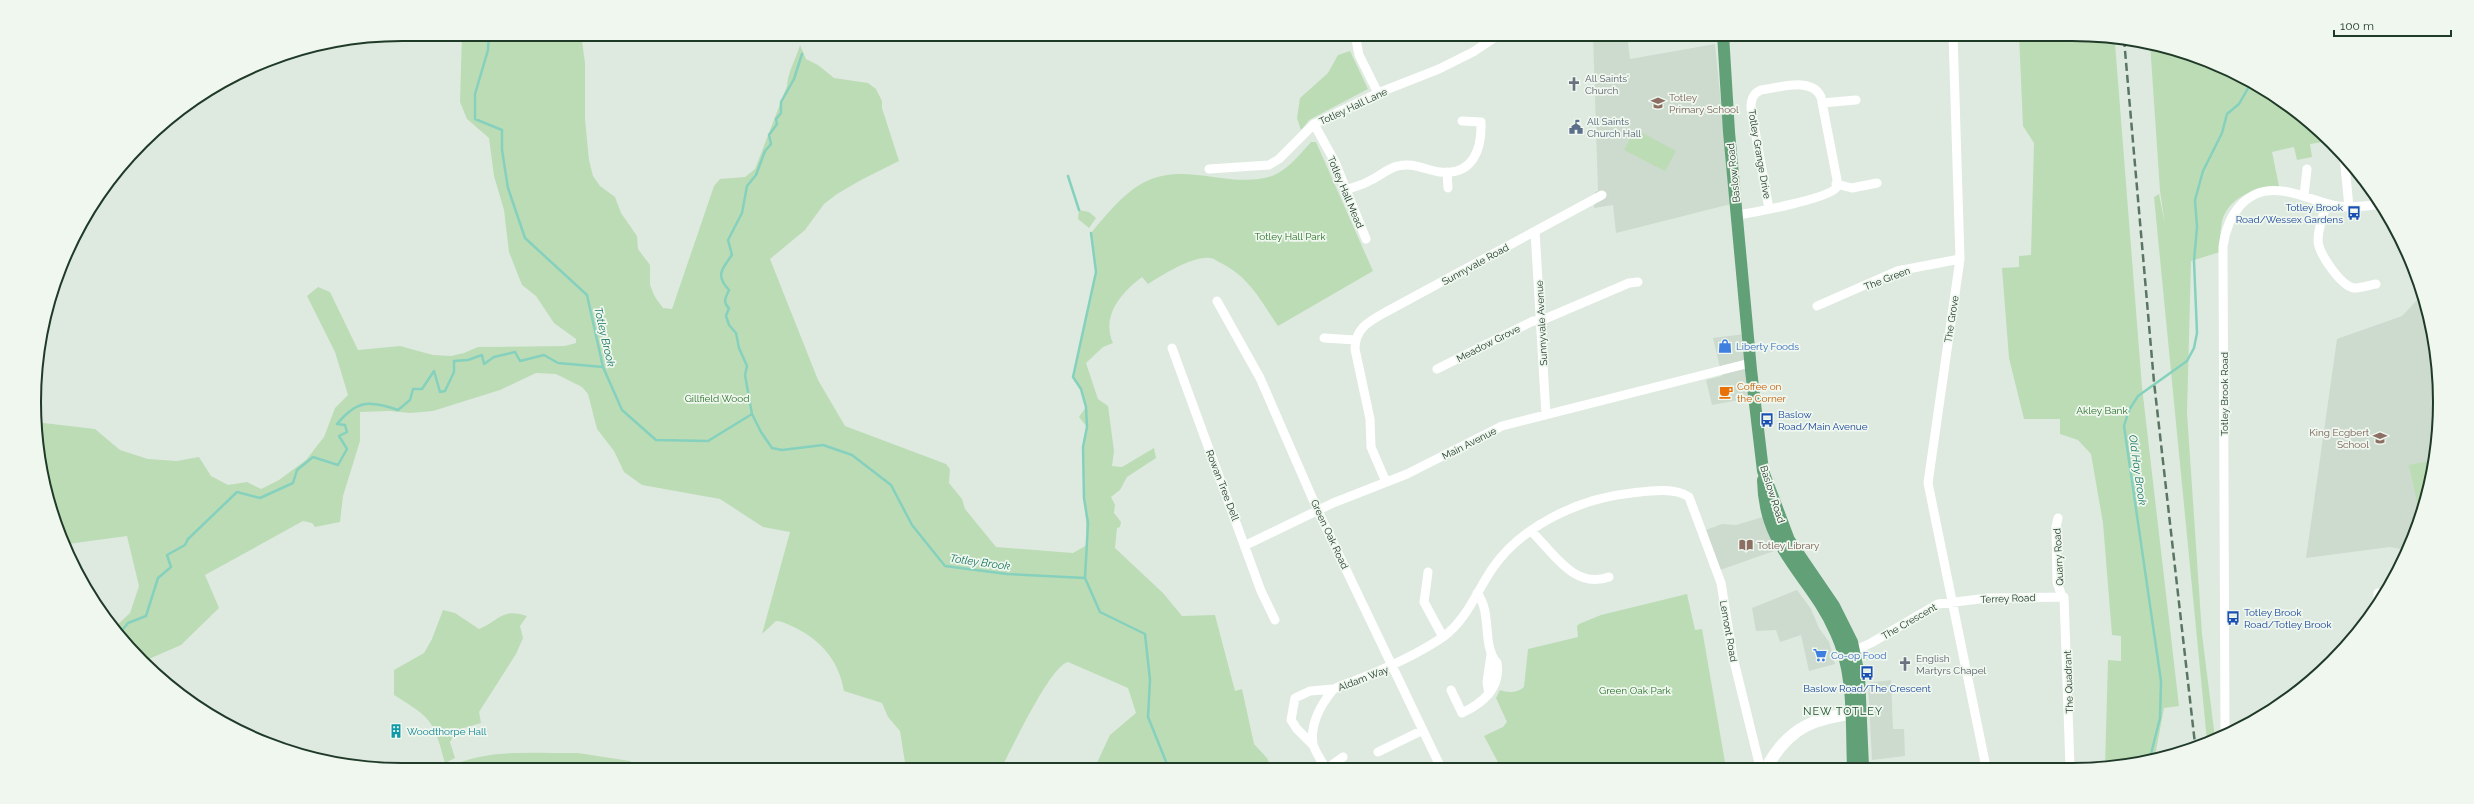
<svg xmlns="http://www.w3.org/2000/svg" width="2474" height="804" font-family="Raleway,sans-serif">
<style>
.built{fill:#cddace}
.green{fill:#bcdcb6}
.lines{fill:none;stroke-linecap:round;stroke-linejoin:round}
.stream{stroke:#85d1be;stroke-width:2.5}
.street{stroke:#fff;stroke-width:9}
.secondary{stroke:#fff;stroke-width:12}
.primary{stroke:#62a077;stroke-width:12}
.rail{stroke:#5a7663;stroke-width:2.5;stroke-dasharray:8 4;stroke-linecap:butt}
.labels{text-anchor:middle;stroke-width:3.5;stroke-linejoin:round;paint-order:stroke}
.worship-label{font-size:10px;fill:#5b616d;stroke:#eff7ef;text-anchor:start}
.education-label{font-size:10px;fill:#785e54;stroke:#eff7ef;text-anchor:start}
.street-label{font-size:10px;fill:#203a28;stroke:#eff7ef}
.service-label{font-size:10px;fill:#4e5e75;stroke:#eff7ef;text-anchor:start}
.transit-label{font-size:10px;fill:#164399;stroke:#eff7ef;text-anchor:start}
.park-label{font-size:10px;fill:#2b712a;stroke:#eff7ef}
.shop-label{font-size:10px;fill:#366cbe;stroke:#eff7ef;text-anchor:start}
.food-label{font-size:10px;fill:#c56008;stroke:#eff7ef;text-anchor:start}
.culture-label{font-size:10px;fill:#0d838f;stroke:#eff7ef;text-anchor:start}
.water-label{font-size:11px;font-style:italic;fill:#1a7660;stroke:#eff7ef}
.neighbourhood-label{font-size:11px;letter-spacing:1px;fill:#1c4c2d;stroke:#eff7ef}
.rim{fill:none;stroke:#203a28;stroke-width:2}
</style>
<rect width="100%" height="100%" fill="#deeae0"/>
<path class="built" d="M 1627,34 L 1630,59 L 1715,44 L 1731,204 L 1616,233 L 1613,205 L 1594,208 L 1595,192 L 1598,191 L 1593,35 Z
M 2420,297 L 2423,297 L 2433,330 L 2440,402 L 2433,474 L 2391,582 L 2388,582 L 2387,581 L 2400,549 L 2390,547 L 2306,558 L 2337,339 L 2402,316 Z
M 1744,334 L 1750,398 L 1712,405 L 1706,380 L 1722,376 L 1713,338 Z
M 1763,517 L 1777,550 L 1720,570 L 1706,530 L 1722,524 L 1736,525 Z
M 1797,590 L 1811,609 L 1819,628 L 1829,642 L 1835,664 L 1809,671 L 1801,635 L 1780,642 L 1776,630 L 1756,631 L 1752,608 Z
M 1891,680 L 1893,729 L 1904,729 L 1905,756 L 1872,760 L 1868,683 Z"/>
<path class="green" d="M 462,34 L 581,34 L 585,63 L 585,119 L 589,160 L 593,176 L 600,186 L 615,197 L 621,213 L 637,236 L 638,249 L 650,265 L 650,285 L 655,297 L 663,308 L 672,309 L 714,186 L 720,179 L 745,177 L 755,169 L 787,86 C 788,71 796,59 800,45 L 806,59 L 818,65 L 834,78 L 868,83 L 876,89 L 882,101 L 882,108 L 899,161 L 861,180 L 837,194 L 824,204 L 805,230 L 770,259 L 818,380 L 845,426 L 946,464 L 950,469 L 949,483 L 962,499 L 965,509 L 996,547 L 1073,553 L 1087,545 L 1083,447 L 1087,427 L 1079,417 L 1086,407 L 1081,389 L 1073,377 L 1096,272 L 1091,233 C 1105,216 1122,195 1141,184 C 1183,159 1228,190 1272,176 C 1288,170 1300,154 1311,142 L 1316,142 L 1373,271 L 1278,326 C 1261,301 1249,277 1221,263 C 1218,262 1214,258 1210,258 C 1192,256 1163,275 1148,284 L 1142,277 C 1121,293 1101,316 1113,343 L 1103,347 L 1086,363 L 1098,399 L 1108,406 L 1114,451 L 1112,466 L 1122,467 L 1154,448 L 1156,458 L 1127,477 L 1120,490 L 1111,497 L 1115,505 L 1114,513 L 1121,522 L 1120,527 L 1117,528 L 1115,548 L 1163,593 L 1182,616 L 1215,615 L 1235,691 L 1242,689 L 1254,744 L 1267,758 L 1272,768 L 1094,769 L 1110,735 L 1136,713 L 1128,688 L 1068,662 C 1050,666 1011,750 1001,769 L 906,769 L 900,731 L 888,717 L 882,703 L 844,691 C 839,662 823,642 796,628 C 789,625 783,621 776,621 L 762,634 L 790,532 L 763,527 L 720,499 L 642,485 L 624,472 L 614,451 L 597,429 L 588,394 L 582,387 L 556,374 L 536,373 L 500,390 L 433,411 L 410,413 L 389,411 L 360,412 L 360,441 L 343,496 L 340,522 L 315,527 L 312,523 L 303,521 L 205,575 L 219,608 L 181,645 L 142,662 L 114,628 L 130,613 L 139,586 L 127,536 L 68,544 L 46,497 L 35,422 L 95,429 L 120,450 L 148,459 L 177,461 L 199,457 L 211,476 L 228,485 L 247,482 L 261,489 L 279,480 L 306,460 L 324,437 L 335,408 L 348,395 L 335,352 L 307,296 L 318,287 L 330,292 L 358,350 L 400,346 L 433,355 L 451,356 L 464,353 L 478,347 L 565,346 L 576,343 L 576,339 L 554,323 L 536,296 L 522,285 L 509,252 L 504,210 L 494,176 L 489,138 L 467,119 L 460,102 Z
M 2019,34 L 2072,34 L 2116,38 L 2115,43 L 2142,387 L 2179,706 L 2164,708 L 2155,756 L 2120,767 L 2105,767 L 2108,660 L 2121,661 L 2121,636 L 2112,635 L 2103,523 L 2091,454 L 2078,440 L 2060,434 L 2060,419 L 2024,419 L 2009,358 L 2002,268 L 2019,267 L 2019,256 L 2031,255 L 2034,143 L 2023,126 Z
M 2150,43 L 2213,62 L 2277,96 L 2306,121 L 2310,132 L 2319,131 L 2330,141 L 2310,144 L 2312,157 L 2297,160 L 2294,147 L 2272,152 L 2279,186 C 2256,188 2229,196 2222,221 C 2220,231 2220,242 2220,252 L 2191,261 L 2187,413 L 2202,634 L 2215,738 L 2207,741 L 2154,197 L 2159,194 L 2165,225 L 2160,191 Z
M 1350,51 L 1368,89 L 1309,120 L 1301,130 L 1297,118 L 1300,98 L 1328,73 L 1338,55 Z
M 1635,129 L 1676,151 L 1665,171 L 1624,150 Z
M 1079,210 L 1089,212 L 1096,218 L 1089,228 L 1078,219 Z
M 2434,460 L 2433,474 L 2419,511 L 2409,465 Z
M 1687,594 L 1695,630 L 1702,629 L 1726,768 L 1501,768 L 1484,736 L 1503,727 L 1507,722 L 1496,698 L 1500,690 C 1508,693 1518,693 1524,687 L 1528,649 L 1578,637 L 1577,626 L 1579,624 L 1601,615 Z
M 443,610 L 455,613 L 479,629 C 501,620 500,608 527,616 L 520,626 L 523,638 L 516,654 L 479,712 L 481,723 L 457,730 L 450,742 L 455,758 L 445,763 C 434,720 431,718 394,695 L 394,670 L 424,653 L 432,639 Z
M 578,753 L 630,761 L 641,770 L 517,768 L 496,765 L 466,770 L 446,770 C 480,747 538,754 578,753 Z"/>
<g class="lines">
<path class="stream" d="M 489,34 L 488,50 L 475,94 L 475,119 L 502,130 L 502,150 L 508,188 L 525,238 L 587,295 L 603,367 L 622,410 L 656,440 L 708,441 L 752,414 L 761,432 L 772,448 L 782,450 L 823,445 L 852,455 L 891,485 L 912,525 L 945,566 L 1007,574 L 1085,578 L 1100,612 L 1145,634 L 1150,680 L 1148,717 L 1169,769
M 1068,176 L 1079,210
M 752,414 L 745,375 L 747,366 L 739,348 L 736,333 L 729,325 L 726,316 L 729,308 C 722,302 726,297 729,290 C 715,275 722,269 732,255 L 728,240 L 742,213 L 747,186 L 756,175 L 765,151 L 771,144 L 769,135 L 777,124 L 776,119 L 781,113 L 781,102 L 794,79 L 802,54
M 1085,578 L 1088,523 L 1084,498 L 1083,447 L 1087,427 L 1086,407 L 1081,389 L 1073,377 L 1096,272 L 1091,233
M 119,634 L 128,623 L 146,616 L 158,578 L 171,567 L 167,555 L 185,545 L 188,539 L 237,492 L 260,498 L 293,483 L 297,470 L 313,457 L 338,465 L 347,449 L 339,436 L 347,432 L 345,425 L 337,424 C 357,400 369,400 398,410 L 410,400 L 413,389 L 422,389 L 434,371 L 440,392 L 445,391 L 454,372 L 454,361 L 468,360 L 482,355 L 484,364 L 494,357 L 515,352 L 520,361 L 544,355 L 558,363 L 603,367
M 2150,758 L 2160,718 L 2161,681 L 2124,426 L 2129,410 L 2138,396 L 2187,361 L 2194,348 L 2197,333 L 2194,261 L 2197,227 L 2195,200 L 2203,171 L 2222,133 L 2227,114 L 2239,104 L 2251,83"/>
<path class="street" d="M 1355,34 L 1359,55 L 1378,93
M 1953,34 L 1960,259 L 1928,483 L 1986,767
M 1822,103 L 1856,100
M 1314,124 L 1335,162 L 1366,239
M 2344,156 L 2349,207
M 1209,169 L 1269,165 L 1279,159 L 1314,124 L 1378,93 L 1439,69 L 1473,52 L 1500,34
M 1447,172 L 1448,188
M 1836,184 L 1852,188 L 1877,183
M 1345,190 C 1354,187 1363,185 1371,180 C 1380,176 1388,168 1398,166 C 1413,162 1425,170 1440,172 C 1473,176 1482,149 1481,122 L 1462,121
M 2304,196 L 2307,169
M 2327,204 C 2323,215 2318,228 2318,240 C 2318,253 2341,286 2354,288 C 2361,288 2369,285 2376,284
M 1738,215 C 1756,212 1827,199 1836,188 L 1837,180 L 1821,97 C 1812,76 1779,88 1761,90 C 1753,93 1751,99 1751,108 L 1769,209
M 1535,231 L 1546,415
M 1217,301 L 1260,378 L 1318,511 L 1441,768
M 1817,306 L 1897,271 L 1960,259
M 1324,338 L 1356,340
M 1172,348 L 1261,591 L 1275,620
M 1437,369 L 1533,321 L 1540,321 L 1629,283 L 1638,282
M 1386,482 L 1371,447 L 1370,419 L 1355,349 C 1355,329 1368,322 1384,313 L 1602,195
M 2058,518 L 2056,527 L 2057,582 L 2062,597
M 1531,531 C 1553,552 1574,590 1609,577
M 1246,545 L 1333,503 L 1407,474 L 1502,426 L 1750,363
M 1428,572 L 1424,602 L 1443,637
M 2378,603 L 2378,593 L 2385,594
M 1849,653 L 1871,643 L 1938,604 L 1988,598 L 2064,597 L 2070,767
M 1451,690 L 1462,713 C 1483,703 1501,688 1497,663 C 1481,644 1493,614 1477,593
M 1489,694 L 1487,682 L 1491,655
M 2225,735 L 2223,247 C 2227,215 2246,186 2282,191 C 2301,193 2319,203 2338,206 C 2353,208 2367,206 2381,204
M 1313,745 L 1297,729 L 1291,720 L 1295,698 L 1310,691 L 1333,689
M 1378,752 L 1423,730
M 1325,768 C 1322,761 1315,752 1313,744 C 1310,725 1320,706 1332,691 C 1336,686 1347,684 1354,681 C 1385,669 1415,656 1443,637 C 1466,621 1477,591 1492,569 C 1522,525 1581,498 1632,493 C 1649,491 1674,487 1689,497 L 1721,583 L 1733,657 L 1760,767
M 1328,768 L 1343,757"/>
<path class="secondary" d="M 1767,767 C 1790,725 1816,718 1861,712"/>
<path class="primary" d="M 1723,34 L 1729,132 L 1751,370 L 1763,471 L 1789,540 L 1834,606 L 1852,642 L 1859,675 L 1863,767
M 1763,480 C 1764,550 1811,575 1836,633 C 1855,674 1851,723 1853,767"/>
<path class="rail" d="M 2124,39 L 2154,382 L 2195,744"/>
</g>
<defs>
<symbol id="church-bare" viewBox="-9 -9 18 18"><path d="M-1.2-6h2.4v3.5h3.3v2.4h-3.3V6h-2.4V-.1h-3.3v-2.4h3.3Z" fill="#6b7280" stroke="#eff7ef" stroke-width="2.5" paint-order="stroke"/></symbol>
<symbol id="school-bare" viewBox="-9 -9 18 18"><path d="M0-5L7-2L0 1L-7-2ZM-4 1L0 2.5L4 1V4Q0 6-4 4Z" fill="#8d6e63" stroke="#eff7ef" stroke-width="2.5" paint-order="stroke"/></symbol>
<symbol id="civic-bare" viewBox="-9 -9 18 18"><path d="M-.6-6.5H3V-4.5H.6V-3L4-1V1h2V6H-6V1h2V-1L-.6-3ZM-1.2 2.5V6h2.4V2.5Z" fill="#5c6f8a" stroke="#eff7ef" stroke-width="2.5" paint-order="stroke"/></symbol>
<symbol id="bus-bare" viewBox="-9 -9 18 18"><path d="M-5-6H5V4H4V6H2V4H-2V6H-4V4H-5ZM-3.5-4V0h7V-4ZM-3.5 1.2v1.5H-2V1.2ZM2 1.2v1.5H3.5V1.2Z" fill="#1a4fb4" stroke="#eff7ef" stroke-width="2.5" paint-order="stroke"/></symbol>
<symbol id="shop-bare" viewBox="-9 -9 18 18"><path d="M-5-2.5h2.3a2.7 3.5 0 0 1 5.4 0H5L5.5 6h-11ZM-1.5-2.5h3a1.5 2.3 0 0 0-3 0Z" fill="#3f7fe0" stroke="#eff7ef" stroke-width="2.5" paint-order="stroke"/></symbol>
<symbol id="cafe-bare" viewBox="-9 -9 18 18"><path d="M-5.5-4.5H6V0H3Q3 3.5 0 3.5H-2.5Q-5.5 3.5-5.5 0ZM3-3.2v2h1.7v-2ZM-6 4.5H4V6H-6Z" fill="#e8710a" stroke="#eff7ef" stroke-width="2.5" paint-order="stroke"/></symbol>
<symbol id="library-bare" viewBox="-9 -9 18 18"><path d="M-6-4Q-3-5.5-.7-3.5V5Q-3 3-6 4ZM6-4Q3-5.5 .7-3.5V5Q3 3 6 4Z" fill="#8d6e63" stroke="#eff7ef" stroke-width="2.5" paint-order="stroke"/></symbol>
<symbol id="supermarket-bare" viewBox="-9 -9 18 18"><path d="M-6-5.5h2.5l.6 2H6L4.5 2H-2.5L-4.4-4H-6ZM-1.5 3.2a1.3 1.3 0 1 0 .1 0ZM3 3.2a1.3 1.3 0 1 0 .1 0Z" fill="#3f7fe0" stroke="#eff7ef" stroke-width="2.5" paint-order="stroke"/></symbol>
<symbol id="building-bare" viewBox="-9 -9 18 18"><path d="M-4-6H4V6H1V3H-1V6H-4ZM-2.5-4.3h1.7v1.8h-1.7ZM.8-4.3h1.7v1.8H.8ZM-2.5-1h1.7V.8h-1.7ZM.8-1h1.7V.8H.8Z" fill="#0f9aa8" stroke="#eff7ef" stroke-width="2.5" paint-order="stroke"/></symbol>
</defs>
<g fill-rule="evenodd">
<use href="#church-bare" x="1564" y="74" width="20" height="20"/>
<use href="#school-bare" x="1648" y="93" width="20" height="20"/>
<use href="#civic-bare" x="1566" y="117" width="20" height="20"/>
<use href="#bus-bare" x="2344" y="203" width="20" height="20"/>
<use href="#shop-bare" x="1715" y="336" width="20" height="20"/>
<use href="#cafe-bare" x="1716" y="382" width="20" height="20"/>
<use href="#bus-bare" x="1757" y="410" width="20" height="20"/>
<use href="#school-bare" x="2370" y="428" width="20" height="20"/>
<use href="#library-bare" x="1736" y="535" width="20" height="20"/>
<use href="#bus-bare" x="2223" y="608" width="20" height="20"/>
<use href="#supermarket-bare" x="1810" y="645" width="20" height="20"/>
<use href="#church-bare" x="1895" y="654" width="20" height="20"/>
<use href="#bus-bare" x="1857" y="663" width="20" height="20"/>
<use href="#building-bare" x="386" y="721" width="20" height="20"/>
</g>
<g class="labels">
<g class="worship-label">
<text x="1585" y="82">All Saints'<tspan x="1585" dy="12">Church</tspan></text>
<text x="1916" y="662">English<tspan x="1916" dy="12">Martyrs Chapel</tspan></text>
</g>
<g class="education-label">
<text x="1669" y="101">Totley<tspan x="1669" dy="12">Primary School</tspan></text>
<text x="2369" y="436" text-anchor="end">King Ecgbert<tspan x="2369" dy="12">School</tspan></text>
<text x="1757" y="549">Totley Library</text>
</g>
<g class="street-label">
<text transform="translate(1353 106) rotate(-25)" y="4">Totley Hall Lane</text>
<text transform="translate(1760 154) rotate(80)" y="4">Totley Grange Drive</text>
<text transform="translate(1733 173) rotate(-96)" y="4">Baslow Road</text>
<text transform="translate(1346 192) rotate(67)" y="4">Totley Hall Mead</text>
<text transform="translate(1475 264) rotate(-29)" y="4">Sunnyvale Road</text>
<text transform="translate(1887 278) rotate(-21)" y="4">The Green</text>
<text transform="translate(1951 319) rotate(-81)" y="4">The Grove</text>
<text transform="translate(1541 323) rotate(-93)" y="4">Sunnyvale Avenue</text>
<text transform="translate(1488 343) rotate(-27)" y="4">Meadow Grove</text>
<text transform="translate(2224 394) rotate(-90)" y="4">Totley Brook Road</text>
<text transform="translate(1469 443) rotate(-27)" y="4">Main Avenue</text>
<text transform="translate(1223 485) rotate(69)" y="4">Rowan Tree Dell</text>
<text transform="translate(1773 494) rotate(72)" y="4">Baslow Road</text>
<text transform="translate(1330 534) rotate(65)" y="4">Green Oak Road</text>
<text transform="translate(2058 557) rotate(-93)" y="4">Quarry Road</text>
<text transform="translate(2008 598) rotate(-2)" y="4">Terrey Road</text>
<text transform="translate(1909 621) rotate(-30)" y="4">The Crescent</text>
<text transform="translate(1729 631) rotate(80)" y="4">Lemont Road</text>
<text transform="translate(1363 678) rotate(-21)" y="4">Aldam Way</text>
<text transform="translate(2068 682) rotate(-92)" y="4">The Quadrant</text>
</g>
<g class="service-label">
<text x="1587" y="125">All Saints<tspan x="1587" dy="12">Church Hall</tspan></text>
</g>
<g class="transit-label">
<text x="2343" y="211" text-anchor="end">Totley Brook<tspan x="2343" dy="12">Road/Wessex Gardens</tspan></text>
<text x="1778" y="418">Baslow<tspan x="1778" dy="12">Road/Main Avenue</tspan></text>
<text x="2244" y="616">Totley Brook<tspan x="2244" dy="12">Road/Totley Brook</tspan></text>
<text x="1867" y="692" text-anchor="middle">Baslow Road/The Crescent</text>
</g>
<g class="park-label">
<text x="1290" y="240">Totley Hall Park</text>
<text x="717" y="402">Gillfield Wood</text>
<text x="2102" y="414">Akley Bank</text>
<text x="1635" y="694">Green Oak Park</text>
</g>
<g class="shop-label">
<text x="1736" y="350">Liberty Foods</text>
<text x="1831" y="659">Co-op Food</text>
</g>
<g class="food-label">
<text x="1737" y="390">Coffee on<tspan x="1737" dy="12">the Corner</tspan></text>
</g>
<g class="culture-label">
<text x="407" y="735">Woodthorpe Hall</text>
</g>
<g class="water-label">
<text transform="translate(605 337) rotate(77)" y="4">Totley Brook</text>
<text transform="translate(2138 470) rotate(82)" y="4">Old Hay Brook</text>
<text transform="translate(980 562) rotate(8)" y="4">Totley Brook</text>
</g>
<g class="neighbourhood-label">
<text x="1843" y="715">NEW TOTLEY</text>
</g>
</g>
<path d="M0 0H2474V804H0ZM402 41H2072A361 361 0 0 1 2433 402V402A361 361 0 0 1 2072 763H402A361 361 0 0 1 41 402V402A361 361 0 0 1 402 41Z" fill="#eff7ef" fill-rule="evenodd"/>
<path class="rim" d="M402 41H2072A361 361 0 0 1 2433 402V402A361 361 0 0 1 2072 763H402A361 361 0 0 1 41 402V402A361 361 0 0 1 402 41Z"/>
<path d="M2334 30v6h117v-6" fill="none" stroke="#203a28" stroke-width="2"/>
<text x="2340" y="30" font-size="12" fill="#203a28" stroke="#eff7ef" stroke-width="3" paint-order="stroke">100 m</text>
</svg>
